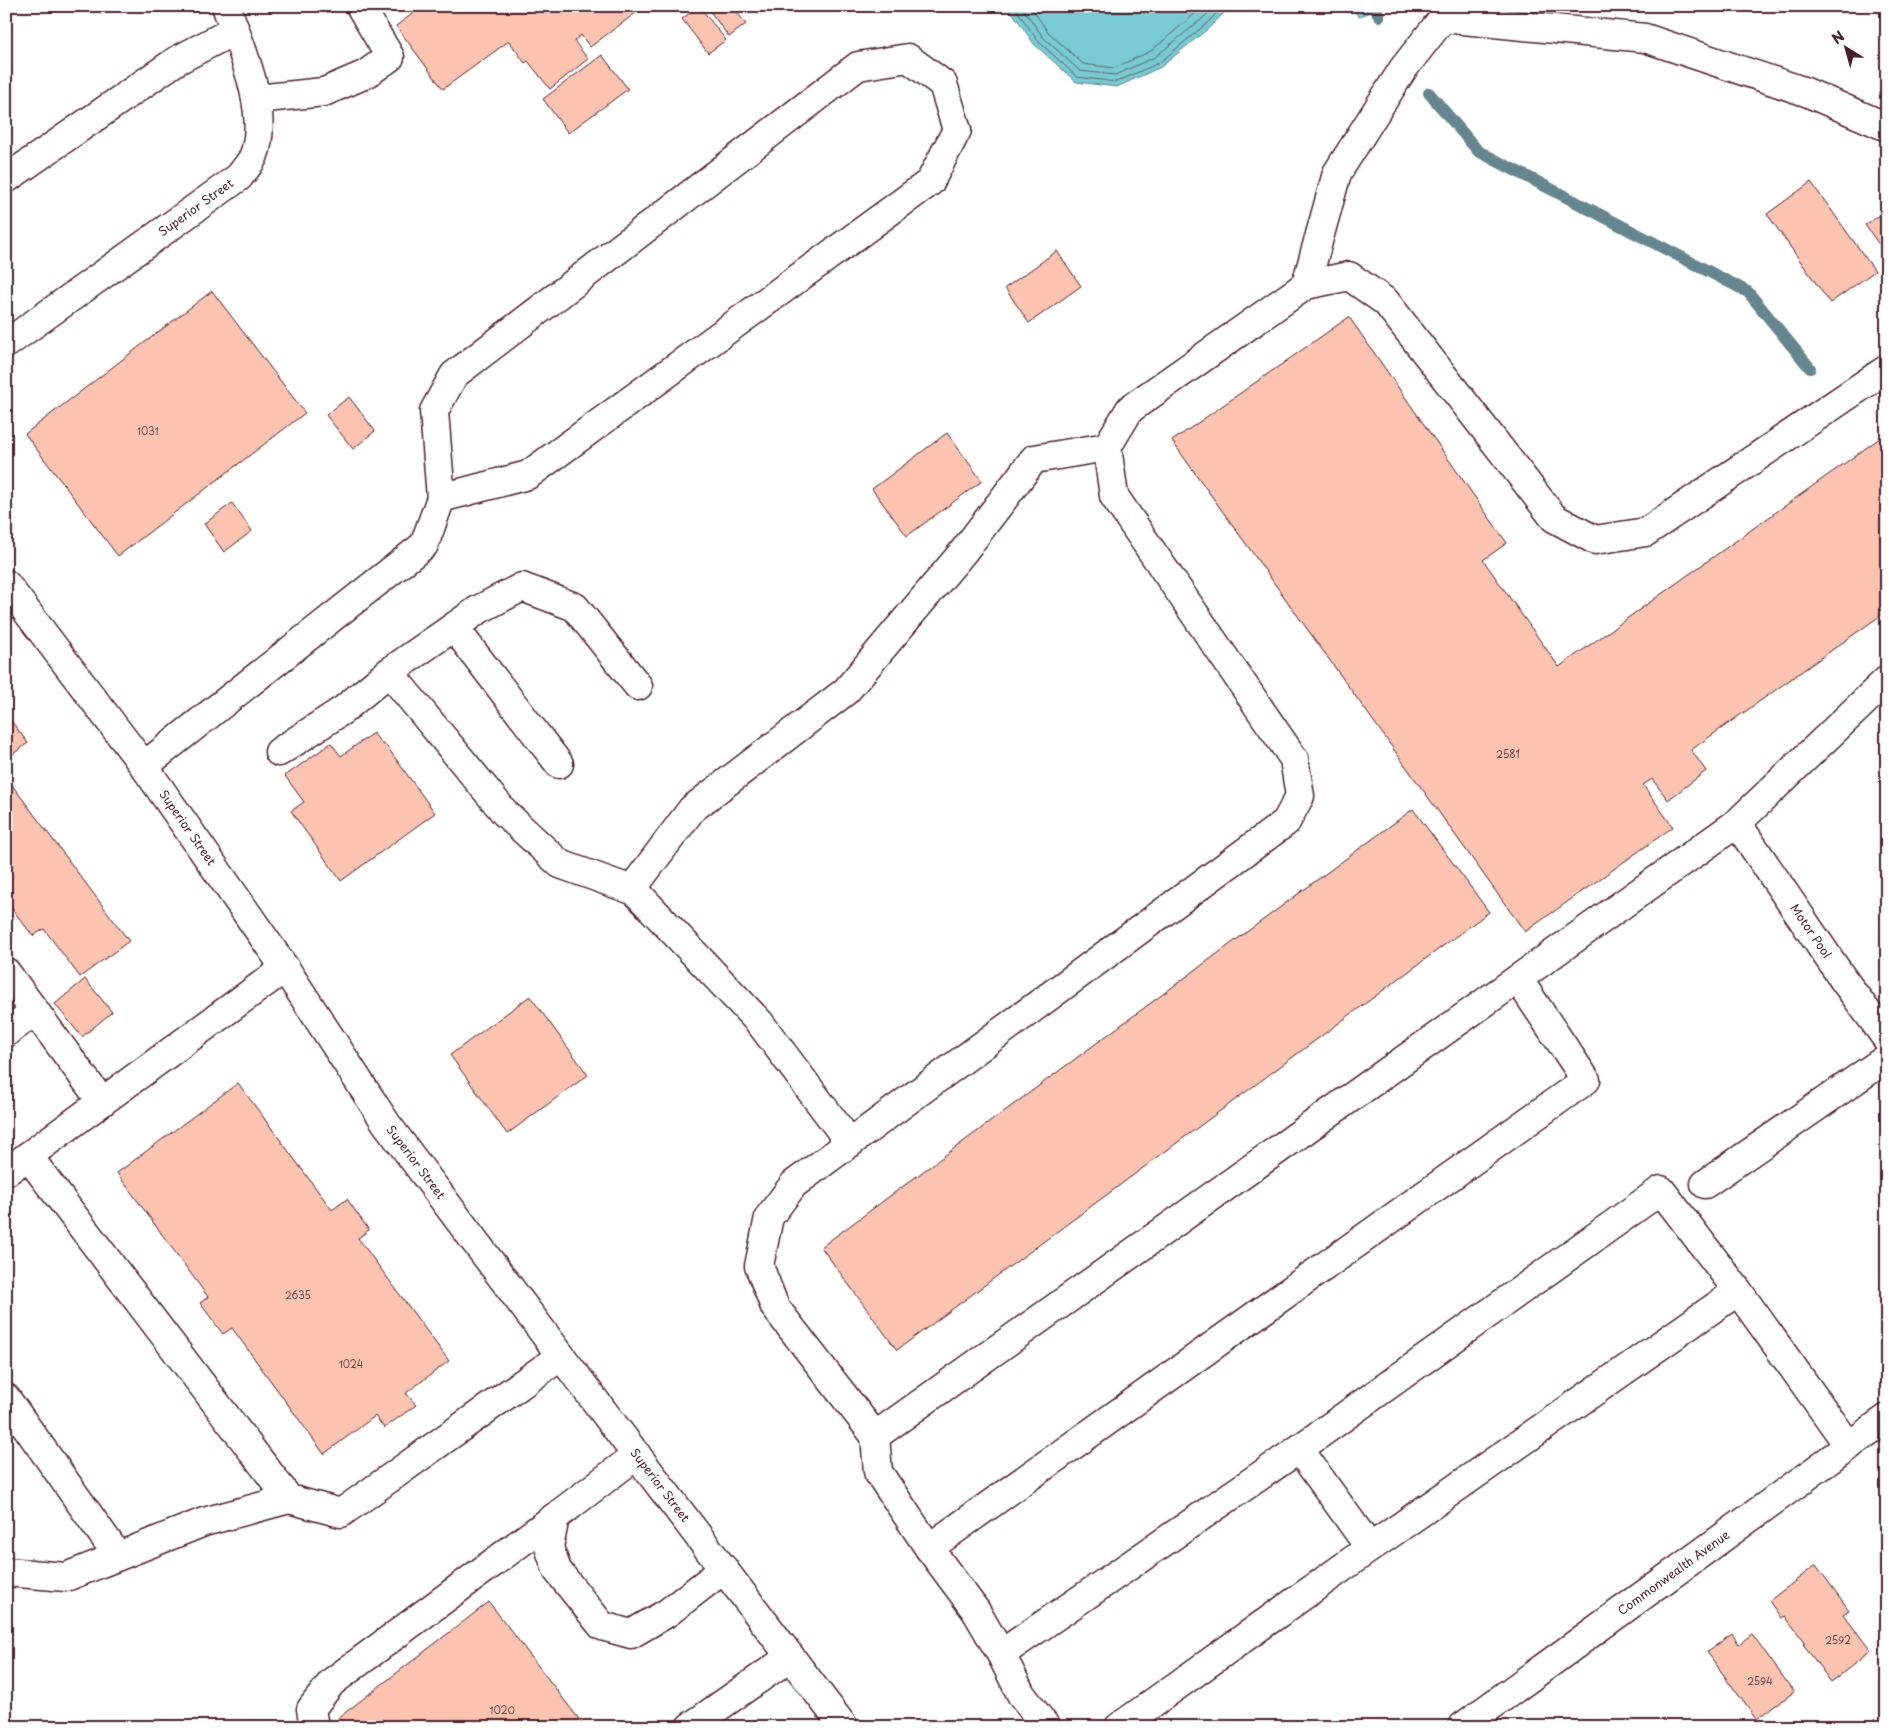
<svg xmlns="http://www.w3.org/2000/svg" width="1893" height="1733" font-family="'Playpen Sans',sans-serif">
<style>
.water{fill:#79cad2;stroke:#66868f}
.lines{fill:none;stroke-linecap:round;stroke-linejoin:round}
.shore{stroke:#5d636e;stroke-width:1}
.stream{stroke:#66868f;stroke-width:12}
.building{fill:#fcc3b1;stroke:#4a1f2b}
.minor-casing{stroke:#4a1f2b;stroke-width:31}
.major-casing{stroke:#4a1f2b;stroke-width:31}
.minor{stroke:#fff;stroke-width:28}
.major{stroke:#fff;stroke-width:28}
.labels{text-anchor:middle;stroke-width:5;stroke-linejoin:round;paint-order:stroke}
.number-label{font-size:10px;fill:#76484c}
.street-label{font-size:12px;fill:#4a1f2b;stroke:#fff}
</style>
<rect width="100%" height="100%" fill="#fff"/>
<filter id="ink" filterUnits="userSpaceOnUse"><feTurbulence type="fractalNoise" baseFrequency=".02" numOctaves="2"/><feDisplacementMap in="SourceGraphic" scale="10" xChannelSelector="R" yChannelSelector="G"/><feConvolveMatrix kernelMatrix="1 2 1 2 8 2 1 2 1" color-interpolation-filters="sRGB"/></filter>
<g filter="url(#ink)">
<path class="water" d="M 1008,6 L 1231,6 L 1210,27 L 1161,67 L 1117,87 L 1076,82 L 1034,44 Z
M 1350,6 L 1379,6 L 1376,9 L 1359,17 Z"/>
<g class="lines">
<path class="shore" d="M 1014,6 L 1038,41 L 1077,77 L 1116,82 L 1159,63 L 1206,24 L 1224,6
M 1021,6 L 1043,37 L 1080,71 L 1115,75 L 1155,57 L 1202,19 L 1215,6
M 1030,6 L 1048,32 L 1083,64 L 1114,68 L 1151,51 L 1204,6"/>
<path class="stream" d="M 1376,9 L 1379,16
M 1429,93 L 1478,151 L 1748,292 L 1810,368"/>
</g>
<path class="building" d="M 423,6 L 645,6 L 590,47 L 581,35 L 574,41 L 588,59 L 550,89 L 528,61 L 525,63 L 509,41 L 443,89 L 396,26 Z
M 699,6 L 726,40 L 708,53 L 682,19 Z
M 706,6 L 732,6 L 746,24 L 729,37 Z
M 602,55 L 628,89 L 568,133 L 543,99 Z
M 1811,182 L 1875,271 L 1830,303 L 1767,214 Z
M 1880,215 L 1887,224 L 1886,254 L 1865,225 Z
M 1057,251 L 1081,286 L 1029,323 L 1005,288 Z
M 212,291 L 305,413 L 118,556 L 25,434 Z
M 1349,317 L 1507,543 L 1483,560 L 1559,667 L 1887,433 L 1887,611 L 1691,750 L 1706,771 L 1668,800 L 1652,779 L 1643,785 L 1673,827 L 1525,932 L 1172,441 Z
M 349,397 L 375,431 L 353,449 L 326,415 Z
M 947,433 L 982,481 L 907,536 L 872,489 Z
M 232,503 L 252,531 L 224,552 L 204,524 Z
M 6,714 L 28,743 L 6,759 Z
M 373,733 L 383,745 L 385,744 L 435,813 L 341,881 L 291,811 L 304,802 L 285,776 L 331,743 L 341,756 Z
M 6,777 L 129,941 L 80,977 L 44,929 L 33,936 L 6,901 Z
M 1413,809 L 1489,912 L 897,1350 L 821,1247 Z
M 85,979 L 112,1012 L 82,1037 L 55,1004 Z
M 530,996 L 588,1075 L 507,1134 L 450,1055 Z
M 238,1083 L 332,1210 L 347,1199 L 369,1230 L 358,1238 L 449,1361 L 406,1393 L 416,1405 L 384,1428 L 375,1416 L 324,1454 L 232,1328 L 223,1334 L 200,1303 L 208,1297 L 117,1173 Z
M 1816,1565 L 1849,1610 L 1843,1614 L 1871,1651 L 1831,1682 L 1803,1644 L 1805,1643 L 1785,1616 L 1781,1618 L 1769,1601 Z
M 489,1602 L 585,1727 L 344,1727 L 338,1718 Z
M 1732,1634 L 1739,1644 L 1752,1634 L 1794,1692 L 1756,1719 L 1707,1652 Z"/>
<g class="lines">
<defs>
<g id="minor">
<path d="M 1443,18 L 1645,38 L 1806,92 L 1887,127"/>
<path d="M 256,99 L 324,92 L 366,74 L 390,57 L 360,6"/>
<path d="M 6,179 L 176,61 L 235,30"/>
<path d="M 1306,285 L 1337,173 L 1403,69 L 1443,18 L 1444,6"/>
<path id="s1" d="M 6,344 L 239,177 C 243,171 251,163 254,155 C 270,112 241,48 226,6"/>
<path d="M 1887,369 L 1646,532 L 1595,540 L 1554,518 L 1386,302 L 1349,276 L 1306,285 L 1130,409 L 1107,447 L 1114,496 L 1294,759 L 1300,796 L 1286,822 L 794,1184 L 769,1217 L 759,1266 L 775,1307 L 875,1436 L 1737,823 L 1887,680"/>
<path id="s2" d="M 6,584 L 144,766 L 285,968 L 386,1123 L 561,1356 L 844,1727"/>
<path d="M 454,627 L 559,764"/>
<path d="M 389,672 L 478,610 L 522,587 L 575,607 L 638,686"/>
<path d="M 279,752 L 343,710 L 389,672 L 505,813 L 560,864 L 635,891 L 760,1023 L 850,1143"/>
<path d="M 144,766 L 424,545 L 441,498 L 434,411 L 454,375 L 858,66 L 908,58 L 943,84 L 957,130 L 930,182 L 528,475 L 441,498"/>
<path id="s3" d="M 1737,823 L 1843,979 L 1887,1039"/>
<path d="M 632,889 L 692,809 L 846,691 L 963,552 L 1034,459 L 1107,447"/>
<path d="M 285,968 L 28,1156 L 289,1499 L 341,1513 L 561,1356"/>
<path d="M 6,972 L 102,1102"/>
<path d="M 6,1033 L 35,1011"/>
<path d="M 6,1172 L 28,1156"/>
<path d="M 1705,1184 L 1887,1058"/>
<path d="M 6,1398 L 118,1556"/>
<path d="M 875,1436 L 878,1472 L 929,1548"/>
<path d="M 1299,1449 L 1370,1548"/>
<path d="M 637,1455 L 555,1517 L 549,1547 L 557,1570 L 602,1626 L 631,1634 L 667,1613 L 724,1569"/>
<path d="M 6,1572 L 66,1577 L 204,1522 L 289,1499"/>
<path d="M 1001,1654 L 976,1611 L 929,1548 L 1586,1080 L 1518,979"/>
<path d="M 314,1727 L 311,1709 L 332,1682 L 555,1517"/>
<path d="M 690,1727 L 790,1657"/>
<path d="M 1046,1727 L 1021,1694 L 1001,1654 L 1299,1449 L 1661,1190 L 1738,1291 L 1849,1446"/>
<path d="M 1119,1727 L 1370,1548 L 1738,1291"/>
</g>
<g id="major">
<path id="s4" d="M 1462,1727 L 1887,1418"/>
</g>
</defs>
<use href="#minor" class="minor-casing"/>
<use href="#major" class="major-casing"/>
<use href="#minor" class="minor"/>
<use href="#major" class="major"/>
</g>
</g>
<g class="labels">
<g class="number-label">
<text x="148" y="435">1031</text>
<text x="1508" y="758">2581</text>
<text x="298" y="1299">2635</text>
<text x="351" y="1368">1024</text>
<text x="1838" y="1644">2592</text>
<text x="1760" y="1685">2594</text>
<text x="502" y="1714">1020</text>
</g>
<g class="street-label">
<text dy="4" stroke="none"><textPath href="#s1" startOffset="234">Superior Street</textPath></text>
<text dy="4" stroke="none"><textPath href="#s2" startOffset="304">Superior Street</textPath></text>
<text dy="4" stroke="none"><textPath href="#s3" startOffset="131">Motor Pool</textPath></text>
<text dy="4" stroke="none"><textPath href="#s2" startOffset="709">Superior Street</textPath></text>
<text dy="4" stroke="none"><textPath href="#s2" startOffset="1114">Superior Street</textPath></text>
<text dy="4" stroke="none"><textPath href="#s4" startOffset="262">Commonwealth Avenue</textPath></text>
</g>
</g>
<rect width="1893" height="1733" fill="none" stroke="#fff" stroke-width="25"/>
<rect x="12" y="12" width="1868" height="1708" fill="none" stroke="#4a1f2b" stroke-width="2" filter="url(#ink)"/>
<g transform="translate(1846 48) rotate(323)" stroke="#ffffff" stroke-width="4" paint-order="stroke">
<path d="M0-4L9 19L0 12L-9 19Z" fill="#4a1f2b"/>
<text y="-8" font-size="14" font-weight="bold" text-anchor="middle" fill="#4a1f2b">N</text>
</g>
</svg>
